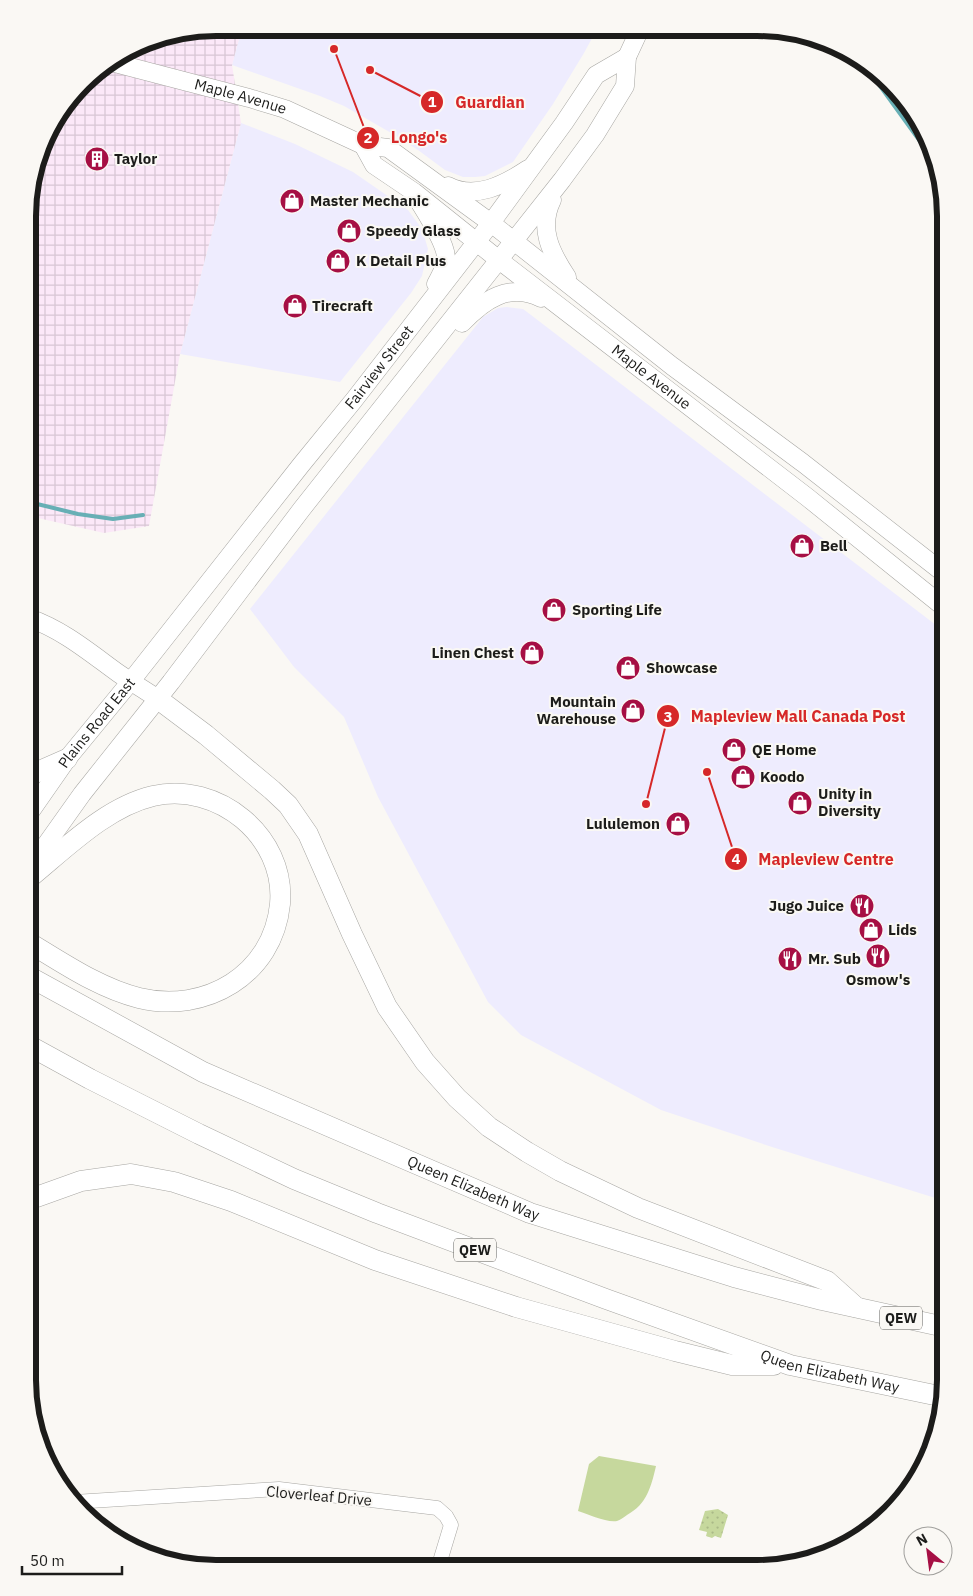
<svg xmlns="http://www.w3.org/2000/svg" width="973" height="1596" font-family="'IBM Plex Sans',sans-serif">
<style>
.commercial{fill:#eeecfe}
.industrial{fill:url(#industrial-grid)}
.grass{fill:#c6d89d}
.park{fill:url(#park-dots)}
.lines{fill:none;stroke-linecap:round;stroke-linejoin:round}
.stream{stroke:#67afb5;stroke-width:4}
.minor-casing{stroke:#a7a6a2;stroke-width:15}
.major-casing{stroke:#a7a6a2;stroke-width:19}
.highway-casing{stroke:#a7a6a2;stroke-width:21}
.minor{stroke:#fff;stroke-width:14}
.major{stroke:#fff;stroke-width:18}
.highway{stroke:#fff;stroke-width:20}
.labels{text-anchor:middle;stroke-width:4;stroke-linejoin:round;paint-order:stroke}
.shield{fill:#faf8f4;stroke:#5f5e5b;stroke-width:1}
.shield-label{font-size:14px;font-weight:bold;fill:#1c1c1a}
.street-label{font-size:15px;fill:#1c1c1a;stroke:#faf8f4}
.poi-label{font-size:15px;font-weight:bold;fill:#1c1c1a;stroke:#faf8f4;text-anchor:start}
.rim{fill:none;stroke:#1c1c1a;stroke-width:6}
.leader{fill:none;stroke:#d62828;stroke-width:2}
.callout-dot{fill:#d62828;stroke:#faf8f4;stroke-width:2}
.mark-label{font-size:15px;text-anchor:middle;font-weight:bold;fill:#fff}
.callout-label{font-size:16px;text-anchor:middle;font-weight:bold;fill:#d62828;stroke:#faf8f4;stroke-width:4;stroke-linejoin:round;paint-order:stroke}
</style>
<defs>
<pattern id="industrial-grid" width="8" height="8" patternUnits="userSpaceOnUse" patternTransform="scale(1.25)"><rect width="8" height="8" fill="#fbe8f8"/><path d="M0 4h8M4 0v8" fill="none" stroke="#d7c6d4"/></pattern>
<pattern id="park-dots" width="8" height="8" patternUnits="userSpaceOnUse" patternTransform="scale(1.25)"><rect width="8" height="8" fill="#c6d89d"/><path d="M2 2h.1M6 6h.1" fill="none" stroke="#aab987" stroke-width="1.8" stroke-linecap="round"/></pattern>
</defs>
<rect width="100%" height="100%" fill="#faf8f4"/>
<path class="commercial" d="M 242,28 L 597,29 L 584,53 L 553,104 L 513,162 L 485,176 L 475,177 L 463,177 L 445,170 L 418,150 L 393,134 L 344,106 L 320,96 L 232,65 Z
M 241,123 L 295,144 L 353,172 L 408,210 L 422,229 L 428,249 L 422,276 L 411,293 L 340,382 L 180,354 Z
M 507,307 L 523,309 L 531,315 L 945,632 L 945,1201 L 772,1147 L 661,1110 L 521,1035 L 488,1002 L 378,797 L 344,717 L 294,667 L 250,609 L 483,317 L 498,308 Z"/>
<path class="industrial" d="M 216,28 L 242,28 L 232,65 L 241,123 L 180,354 L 149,526 L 104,533 L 29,516 L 29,192 L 47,133 L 92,75 L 144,42 Z"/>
<path class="grass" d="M 599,1456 L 656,1466 C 651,1487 647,1504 627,1515 C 624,1517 620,1520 617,1521 C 607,1523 588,1514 578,1511 L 589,1464 Z"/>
<path class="park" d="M 718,1509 L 728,1515 L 721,1538 L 715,1536 L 712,1538 L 706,1536 L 707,1532 L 699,1530 L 705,1511 Z"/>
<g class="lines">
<path class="stream" d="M 818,40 L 864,66
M 862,61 L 935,162
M 29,502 L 78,514 L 113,519 L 143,515"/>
<defs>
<path id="minor" d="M 74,1502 L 279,1489 L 437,1508 L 446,1516 L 451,1525 L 438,1568"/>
<g id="major">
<path id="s1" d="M 111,62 L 249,98 L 285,109 L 363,145 L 388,148 L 491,223 L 672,366 L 803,463 L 945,574"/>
<path id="s2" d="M 363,145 L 374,165 L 414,192 L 499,260 L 807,497 L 945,608"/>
<path d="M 448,186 C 475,200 504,185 528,169"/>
<path d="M 552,200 C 538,228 551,253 567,277"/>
<path d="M 420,203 C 428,216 446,244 446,258 C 446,267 440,276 436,284"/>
<path d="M 462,323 C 484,300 509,282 541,298"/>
<path d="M 29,618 C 63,630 89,652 118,673 C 131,682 145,690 158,699"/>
<path id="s3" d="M 28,815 L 67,759 L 131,681 L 301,465 L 354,400 L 491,223 L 564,123 L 596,75 L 627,57"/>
<path d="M 28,870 L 82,794 L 171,682 L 301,510 L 562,180 L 595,135 L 625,86 L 627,57 L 640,29"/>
</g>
<g id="highway">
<path d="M 158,699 L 206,735 L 272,790 L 288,805 L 308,834 L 352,934 L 387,1007 L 425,1062 L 457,1098 L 489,1127 L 527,1152 L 560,1171 L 638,1208 L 827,1281 L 856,1307"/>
<path d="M 28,776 L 67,759"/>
<path d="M 28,942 C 63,963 99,988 139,998 C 205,1014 273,975 280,904 C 286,836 217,781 153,796 C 106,807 65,849 28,879"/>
<path id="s4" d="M 28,976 L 203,1072 L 530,1213 L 734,1277 L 822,1300 L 945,1327"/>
<path id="s5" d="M 28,1045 L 90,1079 L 199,1134 L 294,1179 L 377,1213 L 606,1299 L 790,1365 L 944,1397"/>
<path d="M 28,1200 L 81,1181 L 131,1174 L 174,1182 L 231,1201 L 375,1260 L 516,1307 L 675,1351 L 732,1365 L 774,1365"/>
</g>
</defs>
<use href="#minor" class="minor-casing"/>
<use href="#major" class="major-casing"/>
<use href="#highway" class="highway-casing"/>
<use href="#minor" class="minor"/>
<use href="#major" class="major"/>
<use href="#highway" class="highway"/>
</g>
<defs>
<symbol id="building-disc" viewBox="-11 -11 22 22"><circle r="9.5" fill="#a60f44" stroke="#faf8f4"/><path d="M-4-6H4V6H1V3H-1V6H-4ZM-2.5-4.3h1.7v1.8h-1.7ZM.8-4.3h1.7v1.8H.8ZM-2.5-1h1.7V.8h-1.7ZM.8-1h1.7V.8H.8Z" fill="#fff"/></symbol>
<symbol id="shop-disc" viewBox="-11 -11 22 22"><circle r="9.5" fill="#a60f44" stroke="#faf8f4"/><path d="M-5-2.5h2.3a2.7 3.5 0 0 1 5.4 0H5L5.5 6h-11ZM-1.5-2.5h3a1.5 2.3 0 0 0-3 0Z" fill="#fff"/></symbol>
<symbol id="restaurant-disc" viewBox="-11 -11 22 22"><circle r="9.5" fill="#a60f44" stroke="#faf8f4"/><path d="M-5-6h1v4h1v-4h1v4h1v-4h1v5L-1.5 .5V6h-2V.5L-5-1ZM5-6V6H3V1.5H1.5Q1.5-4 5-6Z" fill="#fff"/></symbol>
</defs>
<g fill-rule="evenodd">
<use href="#building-disc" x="83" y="145" width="28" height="28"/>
<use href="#shop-disc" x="278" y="187" width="28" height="28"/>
<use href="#shop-disc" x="335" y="217" width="28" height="28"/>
<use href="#shop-disc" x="324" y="247" width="28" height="28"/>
<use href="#shop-disc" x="281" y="292" width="28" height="28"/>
<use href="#shop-disc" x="788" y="532" width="28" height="28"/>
<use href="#shop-disc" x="540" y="596" width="28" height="28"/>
<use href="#shop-disc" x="518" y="639" width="28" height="28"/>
<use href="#shop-disc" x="614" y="654" width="28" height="28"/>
<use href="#shop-disc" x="619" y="697" width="28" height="28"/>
<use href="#shop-disc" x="720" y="736" width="28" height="28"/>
<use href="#shop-disc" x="729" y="763" width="28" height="28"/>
<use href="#shop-disc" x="786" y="789" width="28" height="28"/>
<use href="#shop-disc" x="664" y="810" width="28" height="28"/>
<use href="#restaurant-disc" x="848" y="892" width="28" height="28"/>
<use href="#shop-disc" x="857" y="916" width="28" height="28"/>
<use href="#restaurant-disc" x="864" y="942" width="28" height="28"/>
<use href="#restaurant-disc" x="776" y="945" width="28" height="28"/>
</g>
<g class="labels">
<g class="shield">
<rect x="454" y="1238.5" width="42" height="23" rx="4"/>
<rect x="880" y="1306.5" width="42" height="23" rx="4"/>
</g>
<g class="shield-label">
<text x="475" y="1255">QEW</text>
<text x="901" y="1323">QEW</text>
</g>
<g class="street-label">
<text dy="5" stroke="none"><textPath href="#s1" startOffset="134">Maple Avenue</textPath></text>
<text dy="5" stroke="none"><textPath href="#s3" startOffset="569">Fairview Street</textPath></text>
<text dy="5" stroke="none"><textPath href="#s2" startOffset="372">Maple Avenue</textPath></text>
<text dy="5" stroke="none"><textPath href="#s3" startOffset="115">Plains Road East</textPath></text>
<text dy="5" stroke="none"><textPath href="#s4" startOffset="494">Queen Elizabeth Way</textPath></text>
<text dy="5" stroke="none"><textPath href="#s5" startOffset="868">Queen Elizabeth Way</textPath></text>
<text transform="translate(319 1496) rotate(5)" y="5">Cloverleaf Drive</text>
</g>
<g class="poi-label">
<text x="114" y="164">Taylor</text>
<text x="310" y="206">Master Mechanic</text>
<text x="366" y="236">Speedy Glass</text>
<text x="356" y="266">K Detail Plus</text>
<text x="312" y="311">Tirecraft</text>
<text x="820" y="551">Bell</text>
<text x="572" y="615">Sporting Life</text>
<text x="514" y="658" text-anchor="end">Linen Chest</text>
<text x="646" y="673">Showcase</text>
<text x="616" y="707" text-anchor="end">Mountain<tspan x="616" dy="17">Warehouse</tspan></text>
<text x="752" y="755">QE Home</text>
<text x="760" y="782">Koodo</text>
<text x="818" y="799">Unity in<tspan x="818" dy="17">Diversity</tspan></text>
<text x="660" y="829" text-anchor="end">Lululemon</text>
<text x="844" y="911" text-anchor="end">Jugo Juice</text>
<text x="888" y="935">Lids</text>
<text x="808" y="964">Mr. Sub</text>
<text x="878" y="985" text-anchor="middle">Osmow's</text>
</g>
</g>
<path d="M0 0H973V1596H0ZM216 36H757A180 180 0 0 1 937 216V1380A180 180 0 0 1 757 1560H216A180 180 0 0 1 36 1380V216A180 180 0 0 1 216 36Z" fill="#faf8f4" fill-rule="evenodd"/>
<path class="rim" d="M216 36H757A180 180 0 0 1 937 216V1380A180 180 0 0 1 757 1560H216A180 180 0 0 1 36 1380V216A180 180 0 0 1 216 36Z"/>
<path class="leader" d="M370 70L432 102M334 49L368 138M646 804L668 716M707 772L736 859"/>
<g class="callout-dot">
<circle cx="370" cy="70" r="5"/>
<circle cx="334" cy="49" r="5"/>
<circle cx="646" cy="804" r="5"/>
<circle cx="707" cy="772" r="5"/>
<circle cx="432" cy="102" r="12"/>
<circle cx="368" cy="138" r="12"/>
<circle cx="668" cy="716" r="12"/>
<circle cx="736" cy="859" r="12"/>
</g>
<g class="mark-label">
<text x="432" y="107">1</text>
<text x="368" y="143">2</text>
<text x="668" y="722">3</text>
<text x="736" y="864">4</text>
</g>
<g class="callout-label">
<text x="490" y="108">Guardian</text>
<text x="419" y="143">Longo's</text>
<text x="798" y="722">Mapleview Mall Canada Post</text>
<text x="826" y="865">Mapleview Centre</text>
</g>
<g transform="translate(928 1551) rotate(331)"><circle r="24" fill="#faf8f4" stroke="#a1a09d"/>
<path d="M0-4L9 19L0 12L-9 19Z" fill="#a60f44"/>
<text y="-8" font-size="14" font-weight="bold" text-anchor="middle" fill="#1c1c1a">N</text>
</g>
<path d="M22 1566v8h100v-8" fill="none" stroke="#1c1c1a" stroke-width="2.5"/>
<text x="30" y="1566" font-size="15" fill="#1c1c1a" stroke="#faf8f4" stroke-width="4" paint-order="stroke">50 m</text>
</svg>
